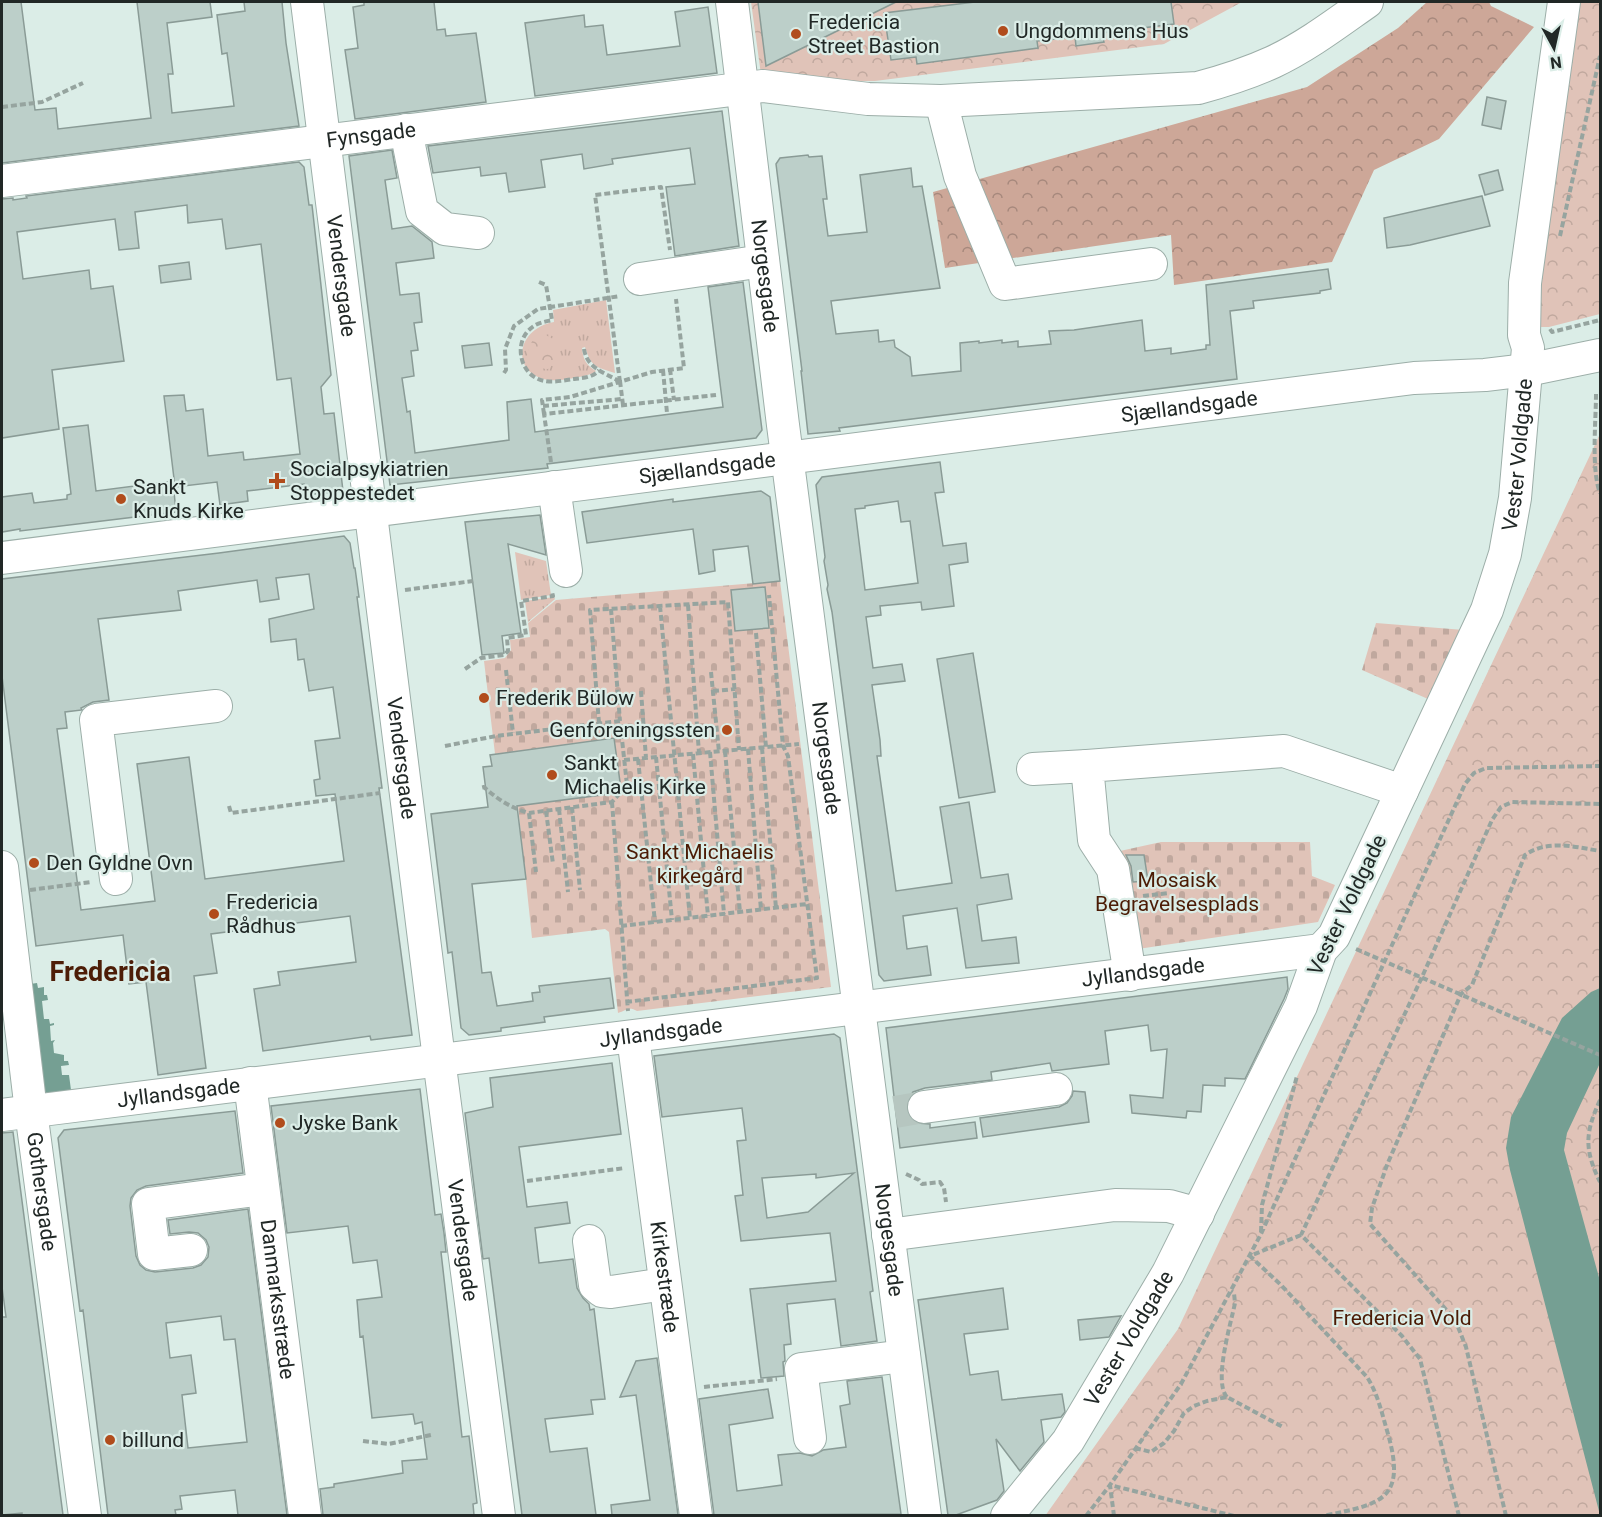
<svg xmlns="http://www.w3.org/2000/svg" width="1602" height="1517" font-family="Roboto,sans-serif">
<style>
.grass{fill:url(#grass-tufts)}
.forest{fill:url(#forest-crowns)}
.cemetery{fill:url(#cemetery-stones)}
.park{fill:url(#park-crowns)}
.water{fill:#759f93}
.building{fill:#bccfc9;stroke:#8a9b96;stroke-width:1.5;fill-rule:evenodd}
.lines{fill:none;stroke-linecap:round;stroke-linejoin:round}
.minor-tunnel{stroke:#b6c6c0;stroke-width:32;stroke-dasharray:32 16;stroke-linecap:butt}
.minor-casing{stroke:#9caea8;stroke-width:34}
.path{stroke:#96a49f;stroke-width:4;stroke-dasharray:6 3;stroke-linecap:butt}
.minor{stroke:#fff;stroke-width:32}
.poi-dot{fill:#b14c1c;stroke:#dbede7;stroke-width:2}
.labels{text-anchor:middle;stroke-width:4.5;stroke-linejoin:round;paint-order:stroke}
.poi-label{font-size:21px;fill:#212826;stroke:#dbede7;text-anchor:start}
.street-label{font-size:21px;fill:#212826;stroke:#dbede7}
.park-label{font-size:21px;fill:#4b1b05;stroke:#dbede7}
.district-label{font-size:27px;font-weight:bold;fill:#4d1d07;stroke:#dbede7}
</style>
<defs>
<pattern id="grass-tufts" width="24" height="20" patternUnits="userSpaceOnUse" patternTransform="scale(1.5)"><rect width="24" height="20" fill="#e0c3b8"/><path d="M3 7l-1-3M5 7V3M7 7l1-3M15 17l-1-3M17 17v-4M19 17l1-3" fill="none" stroke="#c0a89e"/></pattern>
<pattern id="forest-crowns" width="20" height="18" patternUnits="userSpaceOnUse" patternTransform="scale(1.5)"><rect width="20" height="18" fill="#cda798"/><path d="M2 6a3 3 0 1 1 6 0M12 15a3 3 0 1 1 6 0" fill="none" stroke="#a6887c"/></pattern>
<pattern id="cemetery-stones" width="16" height="16" patternUnits="userSpaceOnUse" patternTransform="scale(1.5)"><rect width="16" height="16" fill="#e0c3b8"/><path d="M2 7V4a2 2 0 0 1 4 0v3zM10 15v-3a2 2 0 0 1 4 0v3z" fill="#c0a89e"/></pattern>
<pattern id="park-crowns" width="20" height="18" patternUnits="userSpaceOnUse" patternTransform="scale(1.5)"><rect width="20" height="18" fill="#e0c3b8"/><path d="M2 6a3 3 0 1 1 6 0M12 15a3 3 0 1 1 6 0" fill="none" stroke="#c0a89e"/></pattern>
</defs>
<rect width="100%" height="100%" fill="#dbede7"/>
<path class="grass" d="M 606,300 L 615,373 C 596,367 591,367 585,347 L 582,348 C 583,359 586,365 596,371 L 594,373 C 581,377 557,383 543,379 C 510,369 518,328 554,322 L 553,310 Z
M 515,552 L 546,561 L 551,595 L 521,600 Z
M 554,597 L 555,599 L 528,622 L 525,601 Z"/>
<path class="forest" d="M 1427,2 L 1489,2 L 1491,6 L 1534,27 L 1439,139 L 1374,170 L 1332,262 L 1174,285 L 1171,235 L 945,268 L 933,192 L 1307,87 L 1398,28 Z"/>
<path class="cemetery" d="M 780,581 L 831,987 L 637,1011 C 628,1006 626,1011 618,1013 L 609,932 L 605,929 L 532,938 L 518,806 L 620,782 L 614,738 L 495,754 L 484,661 L 505,658 L 511,650 L 510,640 L 530,637 L 528,623 L 556,600 Z
M 1376,623 L 1464,630 L 1428,699 L 1362,670 Z
M 1161,842 L 1310,842 L 1312,876 L 1335,885 L 1318,922 L 1138,949 L 1120,851 Z"/>
<path class="park" d="M 751,2 L 1242,2 L 1164,44 L 875,81 L 762,82 Z
M 1570,2 L 1600,2 L 1600,314 L 1549,327 L 1537,327 L 1535,258 Z
M 542,333 L 553,339 L 556,355 L 554,363 L 548,369 L 537,368 L 527,359 L 528,351 L 535,334 Z
M 1600,434 L 1600,1515 L 1045,1516 L 1178,1329 Z"/>
<path class="water" d="M 37,983 L 38,988 L 44,987 L 44,995 L 47,995 L 48,1000 L 42,1001 L 44,1019 L 49,1019 L 50,1024 L 54,1023 L 54,1025 L 50,1026 L 51,1041 L 55,1040 L 53,1043 L 54,1053 L 64,1055 L 64,1061 L 68,1061 L 69,1065 L 61,1066 L 62,1075 L 69,1075 L 71,1090 L 44,1093 L 30,984 Z
M 1600,988 L 1600,1063 L 1567,1133 L 1564,1150 L 1600,1281 L 1600,1515 L 1510,1170 L 1506,1148 L 1511,1117 L 1562,1018 L 1591,992 Z"/>
<path class="building" d="M 2,2 L 21,2 L 35,110 L 56,108 L 58,129 L 151,118 L 137,2 L 210,2 L 212,17 L 167,23 L 173,74 L 168,74 L 172,113 L 234,106 L 227,53 L 222,54 L 217,15 L 245,11 L 244,2 L 282,2 L 286,43 L 299,126 L 2,163 Z
M 364,2 L 434,2 L 437,30 L 445,29 L 446,36 L 476,33 L 486,102 L 355,119 L 345,50 L 358,48 L 353,7 L 364,5 Z
M 758,2 L 896,2 L 766,66 Z
M 975,2 L 1171,2 L 1174,24 L 1102,33 L 1104,42 L 1076,46 L 1075,37 L 1037,41 L 1038,48 L 917,64 L 916,57 L 891,60 L 884,13 Z
M 708,7 L 717,73 L 535,96 L 525,23 L 584,15 L 585,27 L 603,25 L 607,55 L 680,46 L 675,12 Z
M 1487,97 L 1506,101 L 1501,129 L 1482,125 Z
M 722,111 L 739,246 L 675,256 L 666,187 L 695,184 L 690,148 L 612,159 L 613,164 L 584,169 L 582,154 L 541,160 L 545,187 L 509,192 L 506,173 L 481,176 L 480,167 L 433,173 L 428,146 Z
M 392,150 L 397,178 L 385,180 L 392,229 L 412,226 L 432,242 L 434,258 L 396,263 L 400,295 L 419,293 L 422,322 L 414,323 L 418,350 L 411,351 L 414,376 L 402,378 L 407,412 L 410,411 L 415,453 L 509,440 L 507,402 L 531,399 L 535,432 L 723,407 L 708,287 L 743,282 L 762,430 L 756,438 L 547,464 L 548,468 L 390,485 L 349,156 Z
M 808,155 L 809,157 L 822,156 L 827,199 L 823,199 L 828,236 L 867,232 L 860,175 L 911,168 L 913,187 L 922,186 L 940,288 L 831,301 L 836,334 L 878,330 L 879,342 L 894,340 L 895,347 L 910,357 L 912,376 L 961,371 L 960,343 L 979,341 L 979,343 L 1002,340 L 1002,343 L 1018,341 L 1018,347 L 1051,344 L 1049,331 L 1074,330 L 1142,320 L 1145,351 L 1171,348 L 1171,354 L 1206,349 L 1206,345 L 1210,345 L 1206,285 L 1328,269 L 1331,289 L 1320,291 L 1320,293 L 1253,301 L 1254,308 L 1230,311 L 1237,379 L 839,428 L 840,431 L 808,434 L 801,371 L 802,371 L 776,164 L 780,158 Z
M 299,162 L 304,167 L 309,205 L 312,205 L 331,375 L 321,387 L 324,414 L 334,413 L 343,491 L 305,495 L 304,484 L 247,491 L 248,501 L 220,505 L 217,482 L 175,487 L 164,396 L 184,395 L 186,411 L 203,409 L 208,456 L 243,452 L 244,460 L 300,454 L 291,378 L 277,380 L 261,244 L 226,249 L 222,219 L 188,223 L 187,205 L 135,212 L 139,248 L 119,250 L 115,219 L 17,232 L 23,279 L 89,270 L 91,289 L 113,286 L 124,361 L 52,370 L 59,429 L 2,438 L 2,199 L 13,198 L 13,200 L 27,198 L 26,196 Z
M 1498,170 L 1503,190 L 1485,195 L 1479,175 Z
M 1482,196 L 1490,226 L 1410,245 L 1387,248 L 1384,218 Z
M 189,262 L 191,279 L 161,283 L 159,266 Z
M 489,343 L 492,365 L 465,368 L 462,346 Z
M 88,425 L 96,491 L 173,481 L 176,512 L 20,531 L 20,529 L 2,532 L 2,497 L 32,493 L 34,503 L 67,499 L 67,495 L 71,494 L 63,428 Z
M 940,462 L 944,492 L 935,493 L 943,546 L 966,543 L 968,562 L 949,565 L 954,606 L 922,610 L 921,602 L 880,606 L 881,615 L 866,617 L 873,668 L 902,664 L 905,681 L 872,685 L 880,740 L 881,756 L 877,756 L 896,891 L 952,883 L 940,807 L 969,802 L 981,878 L 1008,874 L 1012,899 L 977,905 L 982,941 L 1016,937 L 1019,963 L 966,968 L 957,908 L 903,916 L 907,949 L 927,946 L 931,975 L 884,981 L 879,975 L 832,612 L 827,589 L 828,585 L 824,561 L 825,557 L 816,485 L 822,477 ZM 898,501 L 901,522 L 910,521 L 918,583 L 865,590 L 855,509 L 865,508 L 865,506 Z
M 761,491 L 770,497 L 780,581 L 753,584 L 748,546 L 713,550 L 715,571 L 699,574 L 693,529 L 587,543 L 582,512 L 673,499 L 673,502 Z
M 540,515 L 546,555 L 508,544 L 521,633 L 502,636 L 504,653 L 482,655 L 465,522 Z
M 344,536 L 350,543 L 354,568 L 355,568 L 359,597 L 357,597 L 382,788 L 379,788 L 412,1035 L 371,1040 L 370,1036 L 263,1051 L 254,989 L 280,985 L 278,972 L 356,962 L 350,916 L 211,934 L 217,973 L 194,976 L 206,1068 L 158,1075 L 146,982 L 129,984 L 123,935 L 36,946 L 2,676 L 2,579 L 219,553 ZM 309,574 L 314,609 L 269,619 L 271,642 L 296,639 L 298,660 L 304,659 L 309,691 L 333,687 L 340,738 L 315,741 L 320,779 L 314,780 L 316,796 L 335,794 L 344,861 L 205,879 L 189,757 L 137,764 L 155,901 L 81,910 L 57,729 L 67,728 L 65,712 L 82,710 L 81,708 L 93,702 L 109,700 L 98,619 L 181,610 L 178,591 L 257,580 L 260,602 L 279,599 L 276,578 Z
M 765,587 L 769,628 L 735,631 L 731,590 Z
M 973,653 L 995,792 L 959,798 L 937,659 Z
M 614,738 L 620,782 L 608,784 L 609,794 L 517,806 L 526,879 L 472,884 L 482,973 L 491,972 L 497,1006 L 533,1001 L 532,993 L 540,992 L 539,986 L 610,978 L 614,1008 L 544,1017 L 545,1022 L 501,1028 L 501,1031 L 469,1035 L 461,1028 L 452,952 L 448,953 L 431,814 L 488,807 L 483,767 L 492,766 L 490,755 Z
M 1126,855 L 1144,855 L 1148,881 L 1133,882 L 1131,866 Z
M 1287,977 L 1288,989 L 1284,999 L 1245,1079 L 1225,1078 L 1225,1086 L 1203,1085 L 1201,1112 L 1187,1111 L 1186,1118 L 1132,1113 L 1130,1095 L 1163,1098 L 1167,1049 L 1151,1051 L 1148,1025 L 1105,1031 L 1109,1064 L 1052,1071 L 1050,1063 L 991,1072 L 992,1080 L 925,1088 L 913,1092 L 908,1100 L 906,1109 L 909,1118 L 917,1123 L 930,1124 L 930,1128 L 975,1122 L 977,1138 L 900,1148 L 886,1028 Z
M 834,1034 L 840,1038 L 873,1291 L 870,1292 L 877,1341 L 841,1346 L 835,1299 L 787,1304 L 791,1344 L 784,1345 L 785,1361 L 783,1362 L 784,1376 L 761,1378 L 750,1289 L 836,1281 L 830,1233 L 741,1241 L 735,1196 L 743,1195 L 737,1141 L 746,1140 L 742,1108 L 662,1117 L 654,1056 ZM 854,1173 L 808,1212 L 767,1218 L 762,1178 L 816,1174 L 816,1178 Z
M 612,1063 L 621,1134 L 519,1147 L 527,1207 L 567,1202 L 570,1223 L 535,1228 L 539,1263 L 573,1259 L 577,1288 L 583,1298 L 589,1304 L 590,1310 L 594,1309 L 605,1399 L 591,1400 L 593,1414 L 545,1419 L 550,1452 L 587,1448 L 596,1515 L 522,1515 L 489,1258 L 483,1259 L 465,1113 L 493,1107 L 490,1078 Z
M 420,1089 L 435,1215 L 441,1214 L 444,1233 L 446,1252 L 441,1252 L 462,1437 L 469,1436 L 477,1503 L 473,1504 L 474,1515 L 323,1515 L 320,1489 L 334,1487 L 334,1484 L 403,1473 L 402,1461 L 427,1459 L 422,1422 L 415,1424 L 413,1414 L 372,1418 L 363,1336 L 360,1337 L 357,1300 L 382,1297 L 377,1260 L 353,1263 L 348,1226 L 287,1233 L 271,1106 Z
M 1073,1091 L 1085,1092 L 1089,1122 L 983,1137 L 980,1118 L 1059,1107 L 1067,1103 L 1072,1096 Z
M 235,1111 L 243,1173 L 146,1186 L 137,1190 L 131,1198 L 130,1206 L 136,1256 L 140,1265 L 146,1270 L 155,1272 L 193,1268 L 201,1265 L 208,1257 L 209,1247 L 206,1240 L 198,1233 L 189,1232 L 170,1234 L 168,1220 L 248,1209 L 287,1515 L 238,1515 L 235,1490 L 180,1496 L 182,1509 L 175,1510 L 176,1515 L 108,1515 L 83,1310 L 80,1311 L 58,1138 L 64,1130 ZM 221,1316 L 224,1340 L 235,1339 L 247,1442 L 188,1448 L 182,1395 L 196,1393 L 191,1355 L 170,1358 L 166,1323 Z
M 13,1132 L 63,1515 L 22,1515 L 22,1513 L 2,1515 L 2,1317 L 6,1317 L 2,1287 L 2,1133 Z
M 1003,1288 L 1008,1329 L 964,1334 L 970,1375 L 998,1371 L 1002,1400 L 1062,1394 L 1065,1412 L 1061,1417 L 1041,1420 L 1044,1442 L 1020,1471 L 996,1439 L 1004,1491 L 997,1500 L 956,1515 L 948,1515 L 918,1300 Z
M 1121,1316 L 1109,1337 L 1080,1340 L 1078,1320 Z
M 657,1358 L 678,1515 L 612,1515 L 611,1505 L 650,1500 L 636,1395 L 620,1397 L 636,1361 Z
M 882,1377 L 901,1514 L 714,1515 L 699,1399 L 768,1389 L 773,1418 L 729,1425 L 737,1491 L 782,1485 L 778,1455 L 800,1453 L 812,1456 L 823,1450 L 846,1447 L 840,1406 L 850,1404 L 847,1381 Z"/>
<g class="lines">
<path class="minor-tunnel" d="M 895,1112 L 924,1107"/>
<defs>
<g id="minor">
<path id="s1" d="M 307,2 L 439,1059 L 499,1516"/>
<path id="s2" d="M 732,2 L 783,425 L 925,1516"/>
<path d="M 941,101 L 960,176 L 1005,284 L 1151,264"/>
<path d="M 406,130 L 422,211 L 445,229 L 478,233"/>
<path id="s3" d="M 2,181 L 763,86 L 868,99 L 941,101 L 1198,88 C 1224,81 1249,73 1273,62 C 1307,46 1337,23 1367,2"/>
<path d="M 640,279 L 763,261"/>
<path d="M 554,487 L 566,571"/>
<path id="s4" d="M 2,558 L 1414,378 L 1485,375 L 1527,370 L 1600,355"/>
<path d="M 1033,769 L 1087,766"/>
<path id="s5" d="M 2,867 L 31,1111 L 85,1516"/>
<path d="M 116,879 L 96,720 L 216,706"/>
<path d="M 1130,975 L 1113,869 L 1094,840 L 1087,766 L 1284,751 L 1402,791"/>
<path id="s6" d="M 633,1037 L 696,1516"/>
<path id="s7" d="M 250,1083 L 305,1516"/>
<path d="M 924,1107 L 1056,1089"/>
<path id="s8" d="M 2,1115 L 1321,950"/>
<path d="M 888,1235 L 1115,1205 L 1169,1206 L 1198,1214"/>
<path d="M 589,1241 L 595,1285 L 602,1291 L 611,1292 L 665,1284"/>
<path d="M 191,1250 L 154,1254 L 148,1204 L 263,1189"/>
<path d="M 810,1438 L 801,1369 L 904,1356"/>
<path id="s9" d="M 1007,1516 L 1068,1441 L 1168,1273 L 1301,1006 L 1321,950 L 1334,936 L 1487,610 L 1505,554 L 1515,498 L 1528,348 L 1524,335 L 1525,283 L 1564,2"/>
</g>
</defs>
<use href="#minor" class="minor-casing"/>
<path class="path" d="M 2,107 L 42,102 L 83,83
M 1560,236 L 1600,56
M 539,282 L 546,285 L 552,320 C 544,322 536,323 530,329 C 515,342 519,369 536,378 C 547,384 561,381 573,379 C 582,378 593,378 599,370
M 1550,329 L 1552,332 L 1600,320
M 584,349 C 587,368 603,372 619,381
M 670,369 L 674,400
M 663,370 L 667,413
M 504,373 L 506,370 L 505,349 L 514,326 L 538,309 L 620,296
M 620,381 L 623,405
M 620,382 L 595,195 L 661,187 L 670,250
M 1596,394 C 1596,420 1591,470 1600,493
M 543,406 L 622,399
M 544,414 L 542,400 L 570,397 L 652,372 L 684,368 L 676,299
M 551,462 L 544,414 L 716,395
M 405,590 L 473,581
M 688,605 L 699,753
M 660,606 L 690,918
M 611,609 L 620,721
M 756,633 L 766,747
M 465,669 L 481,658 L 504,655 L 508,651 L 507,638 L 526,635 L 521,601 L 553,596 L 552,592
M 506,670 L 513,733
M 711,672 L 719,752
M 641,691 L 646,758
M 713,691 L 735,689
M 599,723 L 590,610 L 728,602 L 739,750
M 445,746 L 496,736 L 620,721 L 627,785 L 612,802 L 529,813 C 511,808 497,799 484,787 L 480,788
M 762,748 L 776,908
M 748,749 L 761,910
M 725,751 L 740,912
M 710,752 L 724,914
M 693,754 L 708,916
M 656,757 L 672,920
M 638,759 L 655,922
M 624,760 L 799,744
M 612,802 L 628,1011
M 229,806 L 231,813 L 380,793
M 572,807 L 580,890
M 559,809 L 568,892
M 546,811 L 553,864
M 529,813 L 536,872
M 30,890 L 91,882
M 1143,896 L 1169,893
M 621,926 L 807,904
M 1356,949 L 1600,1055
M 626,1002 L 817,978 L 788,756 L 783,746 L 769,595
M 1600,1100 C 1585,1133 1584,1149 1600,1182
M 906,1174 L 919,1180 L 922,1184 L 940,1182 L 944,1188 L 946,1202
M 527,1181 L 625,1168
M 1261,1232 L 1262,1205 L 1297,1076
M 1301,1235 L 1250,1256 L 1281,1285 L 1367,1377 C 1378,1394 1382,1414 1388,1434 C 1407,1501 1380,1504 1323,1516
M 704,1387 L 777,1379
M 1227,1397 C 1213,1382 1231,1323 1235,1303 L 1234,1293 L 1231,1291
M 363,1441 L 389,1444 L 431,1435
M 1135,1448 L 1151,1452 L 1164,1443 L 1174,1431 L 1184,1413 L 1194,1406 L 1207,1401 L 1227,1397 L 1283,1427
M 1086,1516 L 1110,1485 L 1181,1384 L 1261,1234 L 1465,784 L 1474,773 L 1486,768 L 1600,766
M 1114,1516 L 1110,1485 L 1234,1516
M 1459,1516 L 1420,1359 L 1402,1336 L 1301,1235 L 1422,977 L 1492,820 L 1501,807 L 1512,802 L 1600,804
M 1506,1516 L 1466,1347 L 1458,1327 L 1449,1313 L 1370,1224 L 1372,1208 L 1387,1165 L 1461,994 L 1472,985 L 1525,855 C 1548,839 1575,847 1600,851"/>
<use href="#minor" class="minor"/>
</g>
<g class="poi-dot">
<circle cx="1003" cy="31" r="6"/>
<circle cx="796" cy="34" r="6"/>
<path d="M274 472h6v6h6v6h-6v6h-6v-6h-6v-6h6z"/>
<circle cx="121" cy="499" r="6"/>
<circle cx="484" cy="698" r="6"/>
<circle cx="727" cy="730" r="6"/>
<circle cx="552" cy="775" r="6"/>
<circle cx="34" cy="863" r="6"/>
<circle cx="214" cy="914" r="6"/>
<circle cx="280" cy="1123" r="6"/>
<circle cx="110" cy="1440" r="6"/>
</g>
<g class="labels">
<g class="poi-label">
<text x="808" y="29">Fredericia<tspan x="808" dy="24">Street Bastion</tspan></text>
<text x="1015" y="38">Ungdommens Hus</text>
<text x="290" y="476">Socialpsykiatrien<tspan x="290" dy="24">Stoppestedet</tspan></text>
<text x="133" y="494">Sankt<tspan x="133" dy="24">Knuds Kirke</tspan></text>
<text x="496" y="705">Frederik Bülow</text>
<text x="715" y="737" text-anchor="end">Genforeningssten</text>
<text x="564" y="770">Sankt<tspan x="564" dy="24">Michaelis Kirke</tspan></text>
<text x="46" y="870">Den Gyldne Ovn</text>
<text x="226" y="909">Fredericia<tspan x="226" dy="24">Rådhus</tspan></text>
<text x="292" y="1130">Jyske Bank</text>
<text x="122" y="1447">billund</text>
</g>
<g class="street-label">
<text dy="7" stroke="none"><textPath href="#s3" startOffset="372">Fynsgade</textPath></text>
<text dy="7" stroke="none"><textPath href="#s1" startOffset="276">Vendersgade</textPath></text>
<text dy="7" stroke="none"><textPath href="#s2" startOffset="276">Norgesgade</textPath></text>
<text dy="7" stroke="none"><textPath href="#s4" startOffset="1197">Sjællandsgade</textPath></text>
<text dy="7" stroke="none"><textPath href="#s9" startOffset="1188">Vester Voldgade</textPath></text>
<text dy="7" stroke="none"><textPath href="#s4" startOffset="711">Sjællandsgade</textPath></text>
<text dy="7" stroke="none"><textPath href="#s1" startOffset="762">Vendersgade</textPath></text>
<text dy="7" stroke="none"><textPath href="#s2" startOffset="762">Norgesgade</textPath></text>
<text transform="translate(1347 905) rotate(-64)" y="7">Vester Voldgade</text>
<text dy="7" stroke="none"><textPath href="#s8" startOffset="1150">Jyllandsgade</textPath></text>
<text dy="7" stroke="none"><textPath href="#s8" startOffset="664">Jyllandsgade</textPath></text>
<text dy="7" stroke="none"><textPath href="#s8" startOffset="178">Jyllandsgade</textPath></text>
<text dy="7" stroke="none"><textPath href="#s5" startOffset="327">Gothersgade</textPath></text>
<text dy="7" stroke="none"><textPath href="#s1" startOffset="1248">Vendersgade</textPath></text>
<text dy="7" stroke="none"><textPath href="#s2" startOffset="1248">Norgesgade</textPath></text>
<text dy="7" stroke="none"><textPath href="#s6" startOffset="242">Kirkestræde</textPath></text>
<text dy="7" stroke="none"><textPath href="#s7" startOffset="218">Danmarksstræde</textPath></text>
<text dy="7" stroke="none"><textPath href="#s9" startOffset="216">Vester Voldgade</textPath></text>
</g>
<g class="park-label">
<text x="700" y="859">Sankt Michaelis<tspan x="700" dy="24">kirkegård</tspan></text>
<text x="1177" y="887">Mosaisk<tspan x="1177" dy="24">Begravelsesplads</tspan></text>
<text x="1402" y="1325">Fredericia Vold</text>
</g>
<g class="district-label">
<text x="110" y="981">Fredericia</text>
</g>
</g>
<rect width="1602" height="1517" fill="none" stroke="#212826" stroke-width="6"/>
<g transform="translate(1554 48) rotate(172)" stroke="#dbede7" stroke-width="4.5" paint-order="stroke">
<path d="M0-4.5L10 22L0 15L-10 22Z" fill="#212826"/>
<text y="-9" font-size="16" font-weight="bold" text-anchor="middle" fill="#212826">N</text>
</g>
</svg>
